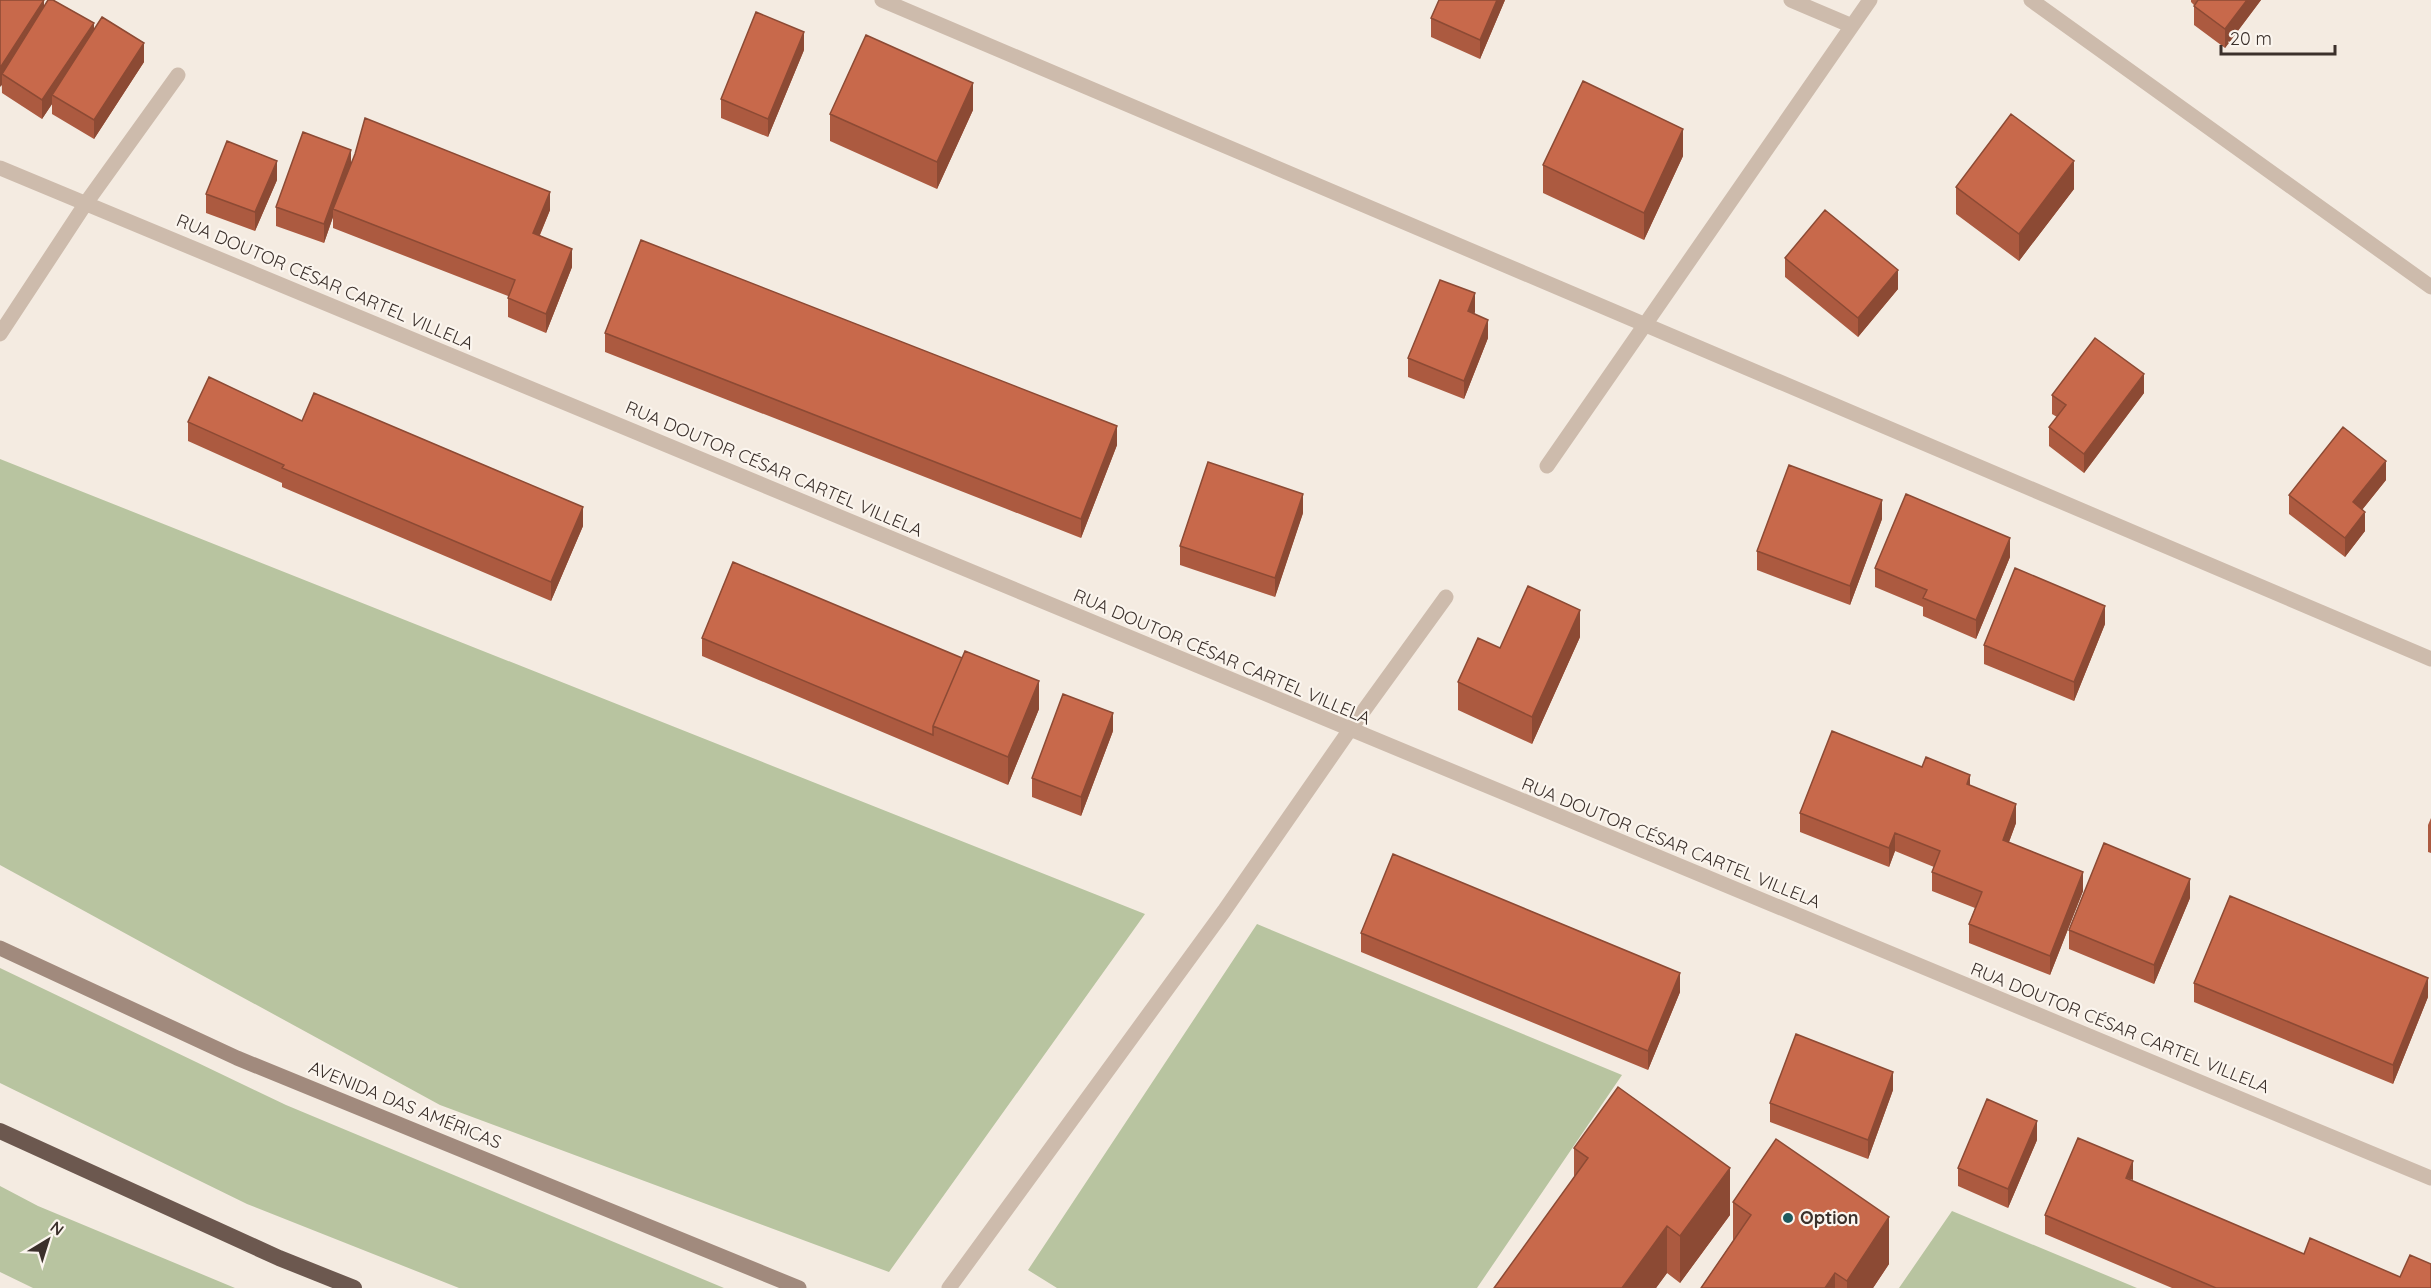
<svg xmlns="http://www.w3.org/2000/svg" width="2431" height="1288" font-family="Quicksand,sans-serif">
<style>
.green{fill:#b8c4a0}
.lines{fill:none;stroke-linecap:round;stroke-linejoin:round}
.minor{stroke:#cdbbac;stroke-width:15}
.secondary{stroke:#a18a7d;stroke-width:15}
.trunk{stroke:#6c584f;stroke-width:16}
.wall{fill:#ac5a40}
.shaded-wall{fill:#8c4a34}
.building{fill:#c8694b;stroke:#8c4a34;stroke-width:1.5}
.poi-dot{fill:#1f5a5e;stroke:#fbf5ee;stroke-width:2}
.labels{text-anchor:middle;stroke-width:4.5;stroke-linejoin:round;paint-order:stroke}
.street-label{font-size:18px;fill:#3b302b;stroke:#fbf5ee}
.poi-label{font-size:18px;font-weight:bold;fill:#3b302b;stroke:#fbf5ee;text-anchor:start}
</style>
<rect width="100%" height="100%" fill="#f4ebe1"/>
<path class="green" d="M 0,459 L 1145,914 L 889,1272 L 440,1105 L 0,865 Z
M 1257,924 L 1622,1075 L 1477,1288 L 1057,1288 L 1028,1270 Z
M 0,968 L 286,1105 L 724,1288 L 459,1288 L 247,1204 L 0,1083 Z
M 0,1186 L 38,1206 L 235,1288 L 33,1288 L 0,1272 Z
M 1952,1211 L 2137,1288 L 1899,1288 Z"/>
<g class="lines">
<path class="minor" d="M 882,0 L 2431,659
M 1791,0 L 1852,26
M 2031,0 L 2431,287
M 0,168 L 2431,1178
M 0,334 L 86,203 L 178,75
M 1547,466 L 1870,0
M 949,1288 L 1224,911 L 1349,731 L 1446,597"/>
<path class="secondary" d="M 0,948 L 237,1058 L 799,1288"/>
<path class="trunk" d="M 0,1131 L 279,1258 L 354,1288"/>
</g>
<path class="wall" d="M 0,0 L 44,6 L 94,29 L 144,62 L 94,139 L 52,114 L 52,104 L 42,119 L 2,93 Z
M 1505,0 L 1480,59 L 1431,37 L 1431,18 Z
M 2191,0 L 2261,0 L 2225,48 L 2194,25 L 2194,5 L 2191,2 Z
M 804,50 L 768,137 L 721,118 L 721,99 Z
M 973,110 L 937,189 L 830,141 L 830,114 Z
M 1683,156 L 1644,240 L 1543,193 L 1543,165 Z
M 351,165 L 550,210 L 540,235 L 572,267 L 546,333 L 508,317 L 508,296 L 333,228 L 333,217 L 324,243 L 276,226 L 276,207 Z
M 277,180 L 255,231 L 206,213 L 206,194 Z
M 1956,187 L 2074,189 L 2019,261 L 1956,214 Z
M 1785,258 L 1898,289 L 1858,337 L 1785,277 Z
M 1475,312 L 1474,314 L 1488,338 L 1464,399 L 1408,377 L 1408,358 Z
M 605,333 L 1117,445 L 1081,538 L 605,352 Z
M 2144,393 L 2084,473 L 2049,446 L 2049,427 L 2057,417 L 2052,414 L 2052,395 Z
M 188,422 L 583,526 L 551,601 L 282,487 L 282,483 L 188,441 Z
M 2386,480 L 2362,510 L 2365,531 L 2345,557 L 2289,514 L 2289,495 Z
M 1303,513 L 1275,597 L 1180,565 L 1180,546 Z
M 1882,519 L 1850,605 L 1757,570 L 1757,551 Z
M 2010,557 L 1976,639 L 1923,616 L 1923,607 L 1875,587 L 1875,568 Z
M 2105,624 L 2074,701 L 1984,664 L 1984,645 Z
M 1580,637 L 1532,744 L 1458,710 L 1458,682 L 1500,648 Z
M 702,638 L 962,658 L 1039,709 L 1008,785 L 702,656 Z
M 1113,731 L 1081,816 L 1032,797 L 1032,778 Z
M 1970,785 L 2016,823 L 2009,842 L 2083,891 L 2050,975 L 1969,943 L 1969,924 L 1975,908 L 1932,891 L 1932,872 L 1934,867 L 1895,851 L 1889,867 L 1800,832 L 1800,813 Z
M 2431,818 L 2431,853 L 2428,852 L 2428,825 Z
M 2190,898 L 2154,984 L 2069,949 L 2069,930 Z
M 1361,933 L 1680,992 L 1648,1070 L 1361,952 Z
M 2194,983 L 2428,997 L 2393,1084 L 2194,1002 Z
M 1893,1090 L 1868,1159 L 1770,1122 L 1770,1103 Z
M 2037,1140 L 2008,1208 L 1958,1186 L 1958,1168 Z
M 1574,1148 L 1730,1215 L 1680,1283 L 1667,1273 L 1656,1288 L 1494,1288 L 1574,1178 Z
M 2132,1181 L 2304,1254 L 2400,1277 L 2431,1288 L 2172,1288 L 2045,1234 L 2045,1215 Z
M 1733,1202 L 1889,1264 L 1873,1288 L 1701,1288 L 1733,1241 Z"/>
<path class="shaded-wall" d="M 44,0 L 44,19 L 2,74 L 2,85 L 0,87 L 0,68 Z
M 1497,0 L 1505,0 L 1480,59 L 1480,40 Z
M 2247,0 L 2261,0 L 2225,48 L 2225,29 Z
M 94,23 L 94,42 L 52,95 L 52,104 L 42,119 L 42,100 Z
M 804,32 L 804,50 L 768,137 L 768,119 Z
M 144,43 L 144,62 L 94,139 L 94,120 Z
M 973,83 L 973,110 L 937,189 L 937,162 Z
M 1683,129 L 1683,156 L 1644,240 L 1644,213 Z
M 351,150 L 351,169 L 333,209 L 333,217 L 324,243 L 324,224 Z
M 277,161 L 277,180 L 255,231 L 255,212 Z
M 2074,161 L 2074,189 L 2019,261 L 2019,234 Z
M 550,192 L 550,210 L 533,251 L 533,233 Z
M 572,249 L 572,267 L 546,333 L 546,314 Z
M 1898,270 L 1898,289 L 1858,337 L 1858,318 Z
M 1475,293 L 1475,312 L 1468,330 L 1468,311 Z
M 1488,320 L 1488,338 L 1464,399 L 1464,381 Z
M 2144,374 L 2144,393 L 2084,473 L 2084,454 Z
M 1117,426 L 1117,445 L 1081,538 L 1081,519 Z
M 2386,461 L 2386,480 L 2353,521 L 2353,502 Z
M 1303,494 L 1303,513 L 1275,597 L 1275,578 Z
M 1882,500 L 1882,519 L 1850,605 L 1850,586 Z
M 583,507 L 583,526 L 551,601 L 551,582 Z
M 2365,512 L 2365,531 L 2345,557 L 2345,538 Z
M 2010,538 L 2010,557 L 1976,639 L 1976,620 Z
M 2105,606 L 2105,624 L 2074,701 L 2074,682 Z
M 1580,610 L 1580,637 L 1532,744 L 1532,717 Z
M 1039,681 L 1039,709 L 1008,785 L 1008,757 Z
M 1113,713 L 1113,731 L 1081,816 L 1081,797 Z
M 1970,775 L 1970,794 L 1967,784 Z
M 2016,804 L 2016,823 L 2003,858 L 2003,840 Z
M 1895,833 L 1895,851 L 1889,867 L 1889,848 Z
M 2083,872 L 2083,891 L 2050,975 L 2050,956 Z
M 2190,879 L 2190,898 L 2154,984 L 2154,965 Z
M 1680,973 L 1680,992 L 1648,1070 L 1648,1051 Z
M 2428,978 L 2428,997 L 2393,1084 L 2393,1065 Z
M 1893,1072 L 1893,1090 L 1868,1159 L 1868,1140 Z
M 2037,1121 L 2037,1140 L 2008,1208 L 2008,1189 Z
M 2133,1161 L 2133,1180 L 2126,1178 Z
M 1730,1168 L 1730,1215 L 1680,1283 L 1680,1236 Z
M 1889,1217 L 1889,1264 L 1873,1288 L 1847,1288 L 1847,1281 Z
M 1667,1226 L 1667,1273 L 1656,1288 L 1622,1288 Z
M 1835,1273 L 1835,1288 L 1825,1288 Z"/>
<path class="building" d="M 0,0 L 44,0 L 0,68 Z
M 48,0 L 53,0 L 94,23 L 42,100 L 2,74 Z
M 1439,0 L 1497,0 L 1480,40 L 1431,18 Z
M 2198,0 L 2247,0 L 2225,29 L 2194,6 Z
M 756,12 L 804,32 L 768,119 L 721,99 Z
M 102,17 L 144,43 L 94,120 L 52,95 Z
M 866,35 L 973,83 L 937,162 L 830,114 Z
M 1583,81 L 1683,129 L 1644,213 L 1543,165 Z
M 2011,114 L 2074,161 L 2019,234 L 1956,187 Z
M 365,118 L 550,192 L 533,233 L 572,249 L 546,314 L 508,298 L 515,280 L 333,209 L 355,154 Z
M 303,132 L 351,150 L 324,224 L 276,207 Z
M 227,141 L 277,161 L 255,212 L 206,194 Z
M 1825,210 L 1898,270 L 1858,318 L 1785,258 Z
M 641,240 L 1117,426 L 1081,519 L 605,333 Z
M 1440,280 L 1475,293 L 1468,311 L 1488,320 L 1464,381 L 1408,358 Z
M 2095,338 L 2144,374 L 2084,454 L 2049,427 L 2066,405 L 2052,395 Z
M 209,377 L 302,421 L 314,393 L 583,507 L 551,582 L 282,468 L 284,465 L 188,422 Z
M 2343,427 L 2386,461 L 2353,502 L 2365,512 L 2345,538 L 2289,495 Z
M 1208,462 L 1303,494 L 1275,578 L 1180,546 Z
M 1789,465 L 1882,500 L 1850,586 L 1757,551 Z
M 1906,494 L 2010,538 L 1976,620 L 1923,598 L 1927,590 L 1875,568 Z
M 733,562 L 962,658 L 933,726 L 933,735 L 702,638 Z
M 2015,568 L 2105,606 L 2074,682 L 1984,645 Z
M 1528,586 L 1580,610 L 1532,717 L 1458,682 L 1478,638 L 1500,648 Z
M 965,651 L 1039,681 L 1008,757 L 933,726 Z
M 1063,694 L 1113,713 L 1081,797 L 1032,778 Z
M 1832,731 L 1922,767 L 1926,757 L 1970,775 L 1967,784 L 2016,804 L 2003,840 L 2083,872 L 2050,956 L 1969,924 L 1982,892 L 1932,872 L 1940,851 L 1895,833 L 1889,848 L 1800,813 Z
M 2104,843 L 2190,879 L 2154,965 L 2069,930 Z
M 1393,854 L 1680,973 L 1648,1051 L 1361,933 Z
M 2230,896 L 2428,978 L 2393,1065 L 2194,983 Z
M 1796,1034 L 1893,1072 L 1868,1140 L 1770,1103 Z
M 1618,1087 L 1730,1168 L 1680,1236 L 1667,1226 L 1622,1288 L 1494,1288 L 1588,1158 L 1574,1148 Z
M 1987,1099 L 2037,1121 L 2008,1189 L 1958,1168 Z
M 2078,1138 L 2133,1161 L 2126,1178 L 2304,1254 L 2310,1238 L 2400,1277 L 2410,1255 L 2431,1264 L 2431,1288 L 2216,1288 L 2045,1215 Z
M 1776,1139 L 1889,1217 L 1847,1281 L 1835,1273 L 1825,1288 L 1701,1288 L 1751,1215 L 1733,1202 Z"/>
<circle class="poi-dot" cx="1788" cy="1218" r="6"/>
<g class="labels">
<g class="street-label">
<text transform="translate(325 282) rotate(23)" y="6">RUA DOUTOR CÉSAR CARTEL VILLELA</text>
<text transform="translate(774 469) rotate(23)" y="6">RUA DOUTOR CÉSAR CARTEL VILLELA</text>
<text transform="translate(1222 657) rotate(23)" y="6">RUA DOUTOR CÉSAR CARTEL VILLELA</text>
<text transform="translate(1671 843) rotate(22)" y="6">RUA DOUTOR CÉSAR CARTEL VILLELA</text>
<text transform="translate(2120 1028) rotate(22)" y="6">RUA DOUTOR CÉSAR CARTEL VILLELA</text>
<text transform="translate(405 1105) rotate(22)" y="6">AVENIDA DAS AMÉRICAS</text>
</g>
<g class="poi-label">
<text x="1800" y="1224">Option</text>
</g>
</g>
<g transform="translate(48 1240) rotate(38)" stroke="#fbf5ee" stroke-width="4.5" paint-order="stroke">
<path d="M0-4.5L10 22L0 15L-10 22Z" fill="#3b302b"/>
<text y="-9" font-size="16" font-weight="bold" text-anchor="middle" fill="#3b302b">N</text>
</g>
<path d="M2221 45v9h114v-9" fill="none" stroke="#3b302b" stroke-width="3"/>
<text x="2230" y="45" font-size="18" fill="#3b302b" stroke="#fbf5ee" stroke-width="4.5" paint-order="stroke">20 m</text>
</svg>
